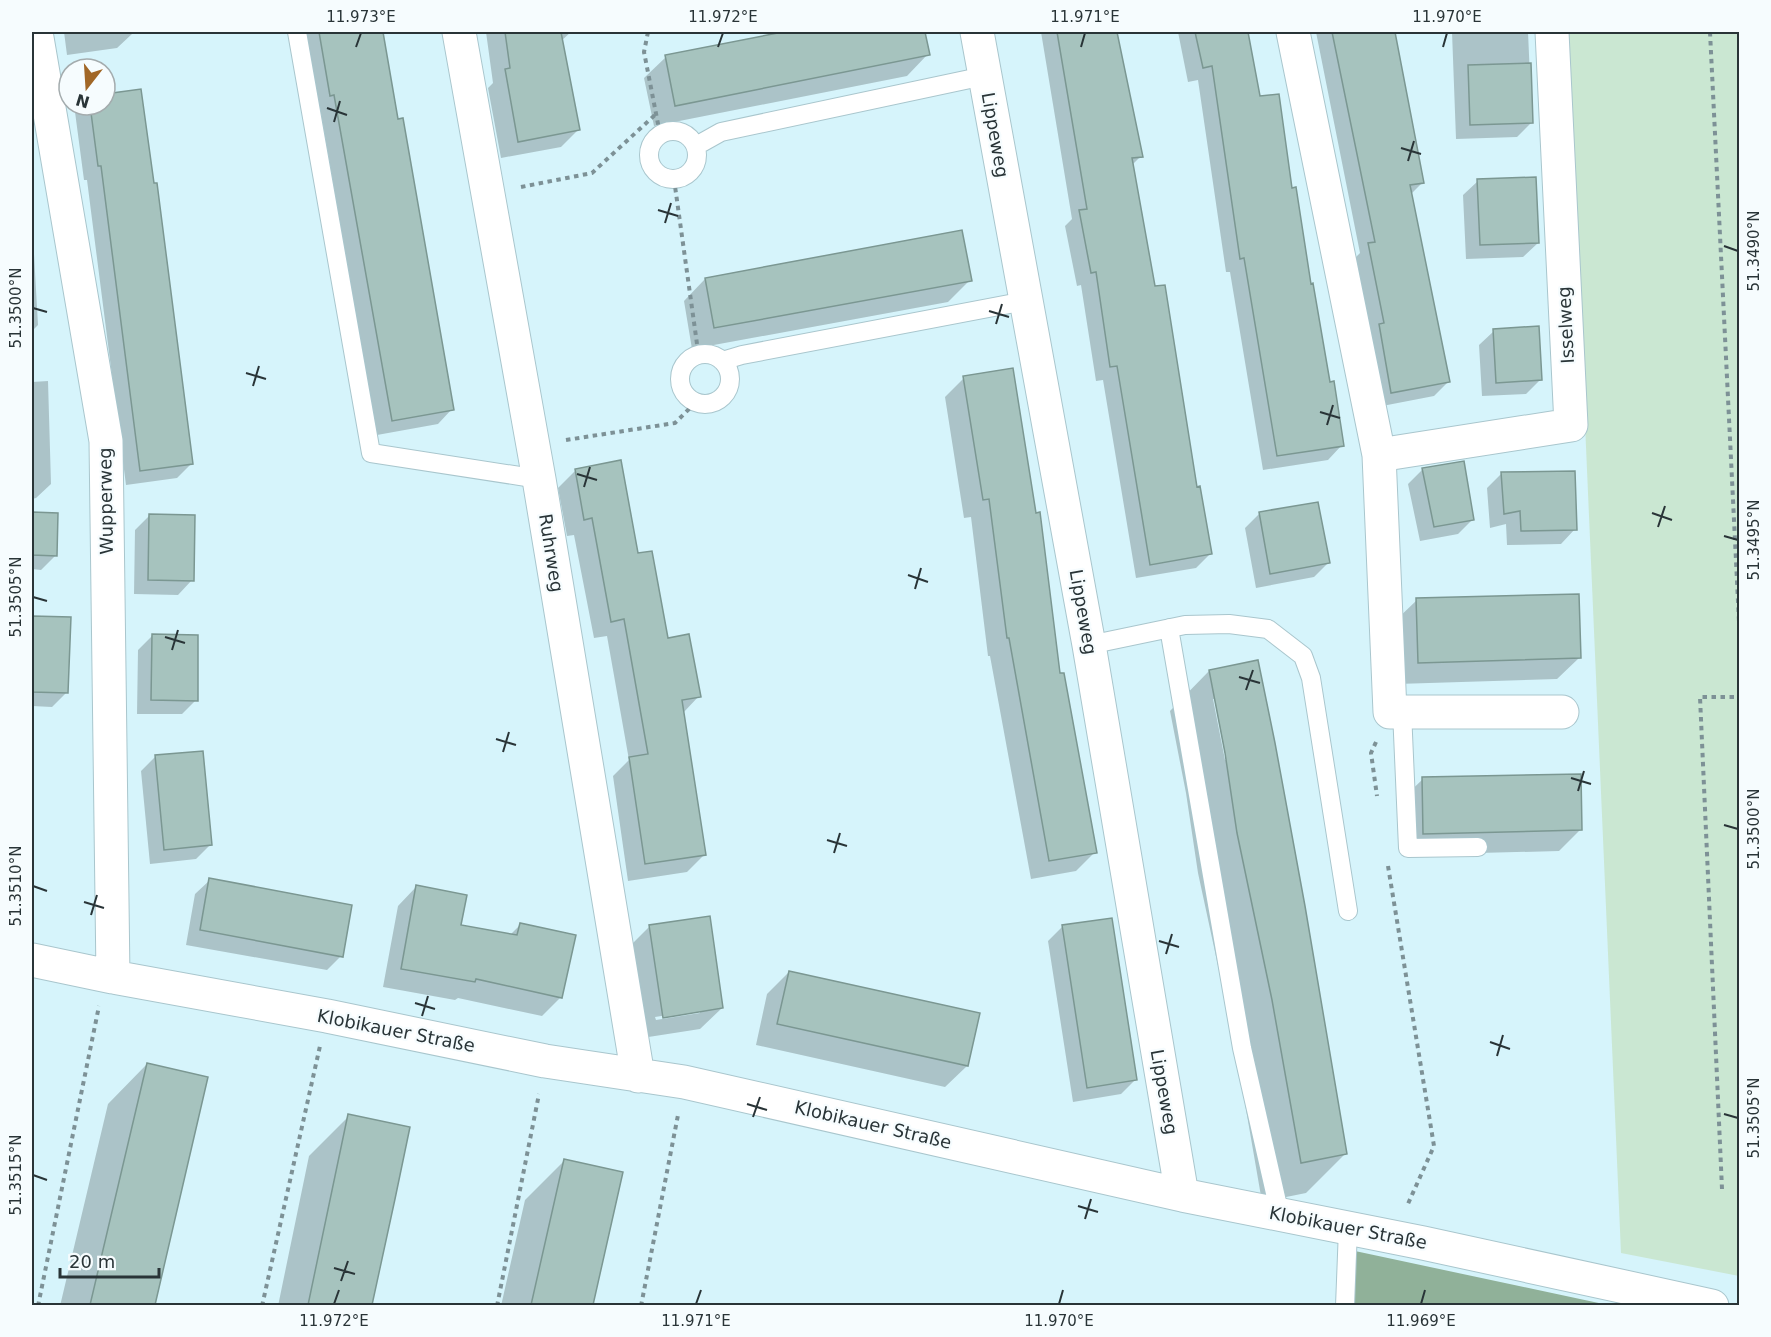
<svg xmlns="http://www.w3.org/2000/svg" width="1771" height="1337" font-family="'DejaVu Sans',sans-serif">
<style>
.green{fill:#cae7d2}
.forest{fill:#90b199}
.shadow{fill:#0003;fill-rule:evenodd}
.building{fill:#a6c3be;stroke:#7b9792;stroke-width:1.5}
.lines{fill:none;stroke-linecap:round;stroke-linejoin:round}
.service-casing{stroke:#a9c6cd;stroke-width:20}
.minor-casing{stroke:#a9c6cd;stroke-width:35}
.path{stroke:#7d9196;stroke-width:4;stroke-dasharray:4.5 4.5;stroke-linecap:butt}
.service{stroke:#fff;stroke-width:18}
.minor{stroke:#fff;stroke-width:33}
.ticks{fill:none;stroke:#293437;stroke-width:2}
.labels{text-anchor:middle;stroke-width:4.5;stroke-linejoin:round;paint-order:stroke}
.street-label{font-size:18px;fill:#293437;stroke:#f6fcfe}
.neatline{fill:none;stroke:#293437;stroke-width:2}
.ticks-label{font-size:15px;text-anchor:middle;fill:#293437}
</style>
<rect width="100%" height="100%" fill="#d6f4fb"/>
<path class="green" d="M 1568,32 L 1739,32 L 1739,1276 L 1621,1253 Z"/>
<path class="forest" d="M 1355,1251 L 1608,1305 L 1353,1306 Z"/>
<path class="shadow" d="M 64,32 L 132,32 L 132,34 L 117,48 L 67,55 Z
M 302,32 L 381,32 L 452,409 L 438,424 L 377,435 L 320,108 L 316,109 Z
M 486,32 L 571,32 L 561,41 L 578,130 L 561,147 L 501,158 L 488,88 L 493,83 Z
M 790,32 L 924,32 L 928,54 L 907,76 L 654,126 L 644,78 L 666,57 Z
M 1041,32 L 1116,32 L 1141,156 L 1132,165 L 1154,288 L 1211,553 L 1196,568 L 1136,578 L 1103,380 L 1096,381 L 1081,285 L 1077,286 L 1065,226 L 1072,219 Z
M 1178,32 L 1246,32 L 1259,98 L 1291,190 L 1342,445 L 1328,460 L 1263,470 L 1230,272 L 1226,272 L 1198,80 L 1188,82 Z
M 1316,32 L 1394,32 L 1423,182 L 1411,194 L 1448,382 L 1434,396 L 1377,407 L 1354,259 L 1360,253 Z
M 1452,32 L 1528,32 L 1532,122 L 1517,137 L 1456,139 Z
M 105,96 L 192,463 L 177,478 L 126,485 L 87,180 L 84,180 L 75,112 L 82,105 L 105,105 Z
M 1478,181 L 1538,243 L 1523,257 L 1466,259 L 1463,195 Z
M 32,254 L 34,254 L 38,325 L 32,331 Z
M 705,279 L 970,280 L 948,302 L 692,349 L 684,301 Z
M 1494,331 L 1541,379 L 1526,394 L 1482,396 L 1479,345 Z
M 964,378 L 1035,514 L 1059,675 L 1095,852 L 1076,871 L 1031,879 L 990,656 L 988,656 L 971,517 L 964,518 L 945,397 Z
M 48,381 L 51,484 L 36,498 L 32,499 L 32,382 Z
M 1423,469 L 1473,519 L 1458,534 L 1420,541 L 1408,484 Z
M 576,470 L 637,555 L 667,640 L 699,696 L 683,713 L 704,855 L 687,872 L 628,881 L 613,776 L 629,760 L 607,636 L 594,638 L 574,535 L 567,536 L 558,488 Z
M 1502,473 L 1575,529 L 1561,544 L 1507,545 L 1506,524 L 1490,528 L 1487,488 Z
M 1317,504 L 1328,563 L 1314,577 L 1256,588 L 1245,528 L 1259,514 Z
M 32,514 L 56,514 L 56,555 L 41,570 L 32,569 Z
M 149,516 L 192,580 L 178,595 L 134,594 L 135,530 Z
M 1417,600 L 1579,658 L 1557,679 L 1397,684 L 1395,621 Z
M 32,617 L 69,619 L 66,693 L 52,707 L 32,706 Z
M 153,635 L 196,700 L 182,714 L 137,714 L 138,650 Z
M 1209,671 L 1345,1154 L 1306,1193 L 1262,1202 L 1234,1040 L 1198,873 L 1186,793 L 1170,711 ZM 1213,699 L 1216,699 L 1228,760 L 1225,760 Z
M 156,756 L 210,845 L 196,859 L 150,864 L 141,771 Z
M 1423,779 L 1581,829 L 1559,851 L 1402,855 L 1401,800 Z
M 210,880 L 341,956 L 327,970 L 186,945 L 195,894 Z
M 416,887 L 460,926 L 509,936 L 520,925 L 561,997 L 542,1016 L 458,998 L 455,1000 L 383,987 L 398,906 Z
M 650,926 L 722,1008 L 700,1029 L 642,1038 L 628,948 ZM 700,1010 L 700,1013 L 656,1020 L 655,1017 Z
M 1062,927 L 1135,1080 L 1121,1094 L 1073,1102 L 1048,941 Z
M 789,972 L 967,1066 L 945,1087 L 756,1045 L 767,994 Z
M 147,1064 L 206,1078 L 153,1306 L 60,1306 L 108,1104 Z
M 349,1116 L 408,1129 L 371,1306 L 278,1306 L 309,1156 Z
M 564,1161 L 621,1173 L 591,1306 L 501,1306 L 525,1200 Z"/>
<path class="building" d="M 319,32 L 383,32 L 398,119 L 403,118 L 454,410 L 392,421 L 334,95 L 330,96 Z
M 505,32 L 561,32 L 580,130 L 518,142 L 505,69 L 510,68 Z
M 783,32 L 925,32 L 930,55 L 675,106 L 665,55 Z
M 1057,32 L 1117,32 L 1143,157 L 1132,158 L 1155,286 L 1165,285 L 1197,487 L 1200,486 L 1212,554 L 1150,565 L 1117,366 L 1110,367 L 1096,272 L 1091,273 L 1079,210 L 1087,209 Z
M 1195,32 L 1248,32 L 1260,96 L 1279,94 L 1292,188 L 1296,187 L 1311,284 L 1313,283 L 1330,382 L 1334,381 L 1344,446 L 1277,456 L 1244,258 L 1240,259 L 1212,66 L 1203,68 Z
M 1332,32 L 1395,32 L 1424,183 L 1410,185 L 1450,382 L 1391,393 L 1379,324 L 1384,323 L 1368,243 L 1375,242 Z
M 1531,63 L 1533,123 L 1470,125 L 1468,65 Z
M 141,89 L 154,183 L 157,183 L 193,464 L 140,471 L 101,166 L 98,166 L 90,105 L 105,105 L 105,94 Z
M 1536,177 L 1539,243 L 1480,245 L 1477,179 Z
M 962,230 L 972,281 L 714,328 L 705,278 Z
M 1539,326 L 1542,380 L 1496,383 L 1493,329 Z
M 1013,368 L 1036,513 L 1040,512 L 1060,673 L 1064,673 L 1097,853 L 1049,861 L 1009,638 L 1007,638 L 989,499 L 983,500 L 963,376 Z
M 621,460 L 638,553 L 652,551 L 668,638 L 689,634 L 701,697 L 682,700 L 706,855 L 645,864 L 629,757 L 648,754 L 624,619 L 611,622 L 592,518 L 584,520 L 575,469 Z
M 1464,461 L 1474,520 L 1434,527 L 1422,468 Z
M 1575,471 L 1577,530 L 1521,531 L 1520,511 L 1504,514 L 1501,472 Z
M 1318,502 L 1330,563 L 1270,574 L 1259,512 Z
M 32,512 L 58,513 L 57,556 L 32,555 Z
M 149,514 L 195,515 L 194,581 L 148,580 Z
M 1579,594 L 1581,658 L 1418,663 L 1416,598 Z
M 32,616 L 71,617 L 68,693 L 32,692 Z
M 152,634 L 198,635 L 198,701 L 151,700 Z
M 1258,660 L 1275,743 L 1305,906 L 1347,1154 L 1301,1163 L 1272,1000 L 1237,833 L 1225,753 L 1209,670 Z
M 203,751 L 212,845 L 164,850 L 155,755 Z
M 1581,774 L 1582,830 L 1423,834 L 1422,777 Z
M 209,878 L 352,905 L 343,957 L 200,930 Z
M 416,885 L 467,895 L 461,925 L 517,935 L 520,923 L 576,935 L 562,998 L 476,979 L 475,982 L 401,969 Z
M 710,916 L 723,1008 L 663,1018 L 649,925 Z
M 1112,918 L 1137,1080 L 1087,1088 L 1062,925 Z
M 789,971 L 980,1013 L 968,1066 L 777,1024 Z
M 147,1063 L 208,1077 L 155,1305 L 90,1305 Z
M 348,1114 L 410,1127 L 395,1199 L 372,1305 L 308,1305 Z
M 564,1159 L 623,1172 L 593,1305 L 531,1305 Z"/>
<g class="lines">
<defs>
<path id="service" d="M 297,32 L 371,453 L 539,479
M649 155a24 24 0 1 1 48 0a24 24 0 1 1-48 0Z
M 696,146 L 721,132 L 984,76
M680 379a25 25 0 1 1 50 0a25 25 0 1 1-50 0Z
M 722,361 L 742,355 L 1025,301
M 1169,628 L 1242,1048 L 1280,1215
M 1089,645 L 1185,625 L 1229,624 L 1268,629 L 1303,656 L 1311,678 L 1348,911
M 1402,711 L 1408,848 L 1478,847
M 1345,1306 L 1348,1229"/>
<path id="minor" d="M 36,32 L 106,441 L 113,977
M 459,32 L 539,479 L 638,1076
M 977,32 L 1089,645 L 1182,1195
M 1293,32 L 1379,455 L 1390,712 L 1562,712
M 1379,455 L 1571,425 L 1552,32
M 32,960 L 113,977 L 327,1016 L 545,1061 L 684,1082 L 1182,1195 L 1423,1243 L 1712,1306"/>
</defs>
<use href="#service" class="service-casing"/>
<use href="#minor" class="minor-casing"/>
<path class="path" d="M 648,32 L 644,52 L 660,134
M 1710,32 L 1740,642
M 674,179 L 698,351
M 521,187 L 592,173 L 656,114
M 566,440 L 675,423 L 696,402
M 1376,742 L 1371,753 L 1377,796
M 1388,866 L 1434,1146 L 1407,1206
M 1722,1189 L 1700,697 L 1740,697
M 38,1306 L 99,1006
M 262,1306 L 320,1046
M 497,1306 L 539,1094
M 641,1306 L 678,1115"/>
<use href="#service" class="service"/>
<use href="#minor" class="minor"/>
</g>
<path class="ticks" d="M 356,47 L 361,33M 718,47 L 723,33M 1081,47 L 1085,33M 1443,47 L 1447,33M 327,108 L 347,115M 334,122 L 340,101M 1401,148 L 1421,154M 1408,161 L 1414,141M 658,210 L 678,216M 665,223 L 671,203M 1724,246 L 1738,251M 33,308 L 47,312M 989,311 L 1009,317M 996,324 L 1002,304M 246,373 L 266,379M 253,386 L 259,366M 1320,412 L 1340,418M 1327,425 L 1333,405M 577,474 L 597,480M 584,487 L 590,467M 1652,513 L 1672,520M 1658,527 L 1665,506M 1724,536 L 1738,540M 908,575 L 928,582M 915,589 L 921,568M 33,597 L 47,601M 165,637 L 185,643M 172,650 L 178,630M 1239,677 L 1260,683M 1246,690 L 1253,670M 496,739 L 516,745M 503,752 L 509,732M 1571,778 L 1591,784M 1578,791 L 1584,771M 1724,825 L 1738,829M 827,840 L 847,846M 834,853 L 840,833M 33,886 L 47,891M 84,902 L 104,908M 91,915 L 97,895M 1159,941 L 1179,947M 1166,954 L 1172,934M 415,1003 L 435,1009M 422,1016 L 428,996M 1490,1042 L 1510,1049M 1497,1056 L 1503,1035M 747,1104 L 767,1110M 1724,1114 L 1738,1118M 753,1117 L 760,1097M 33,1175 L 47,1180M 1078,1206 L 1098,1212M 1085,1219 L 1091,1199M 334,1268 L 355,1274M 341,1281 L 348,1261M 334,1304 L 339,1290M 696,1304 L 701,1290M 1059,1304 L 1063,1290M 1421,1304 L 1425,1290"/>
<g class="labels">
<g class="street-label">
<text transform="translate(995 135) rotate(80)" y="6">Lippeweg</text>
<text transform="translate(1566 325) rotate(-93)" y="6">Isselweg</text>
<text transform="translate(106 501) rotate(-91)" y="6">Wupperweg</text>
<text transform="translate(551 553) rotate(81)" y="6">Ruhrweg</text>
<text transform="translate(1083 612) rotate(80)" y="6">Lippeweg</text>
<text transform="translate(396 1031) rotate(11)" y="6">Klobikauer Straße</text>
<text transform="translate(1164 1092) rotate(80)" y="6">Lippeweg</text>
<text transform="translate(873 1125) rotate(13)" y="6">Klobikauer Straße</text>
<text transform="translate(1348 1228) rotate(11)" y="6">Klobikauer Straße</text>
</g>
</g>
<rect width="1771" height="1337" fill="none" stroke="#f6fcfe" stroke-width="66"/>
<g transform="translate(87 87) rotate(197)"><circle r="28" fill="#f6fcfe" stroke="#a4acae" stroke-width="1.5"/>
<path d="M0-4.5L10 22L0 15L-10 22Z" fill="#a16727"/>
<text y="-9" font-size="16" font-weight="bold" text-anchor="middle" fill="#293437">N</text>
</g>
<path d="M60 1268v9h99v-9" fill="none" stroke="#293437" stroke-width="3"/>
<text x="69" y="1268" font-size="18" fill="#293437" stroke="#f6fcfe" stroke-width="4.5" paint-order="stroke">20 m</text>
<rect x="33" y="33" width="1705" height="1271" class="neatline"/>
<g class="ticks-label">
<text x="361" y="22">11.973°E</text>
<text x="723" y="22">11.972°E</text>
<text x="1085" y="22">11.971°E</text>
<text x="1447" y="22">11.970°E</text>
<text transform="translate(1754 251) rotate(-90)" y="5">51.3490°N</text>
<text transform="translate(16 308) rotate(-90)" y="5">51.3500°N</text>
<text transform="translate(1754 540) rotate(-90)" y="5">51.3495°N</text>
<text transform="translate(16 597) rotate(-90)" y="5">51.3505°N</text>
<text transform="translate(1754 829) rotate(-90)" y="5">51.3500°N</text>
<text transform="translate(16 886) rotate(-90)" y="5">51.3510°N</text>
<text transform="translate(1754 1118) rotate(-90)" y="5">51.3505°N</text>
<text transform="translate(16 1175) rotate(-90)" y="5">51.3515°N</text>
<text x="334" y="1326">11.972°E</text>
<text x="696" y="1326">11.971°E</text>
<text x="1059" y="1326">11.970°E</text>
<text x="1421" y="1326">11.969°E</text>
</g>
</svg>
